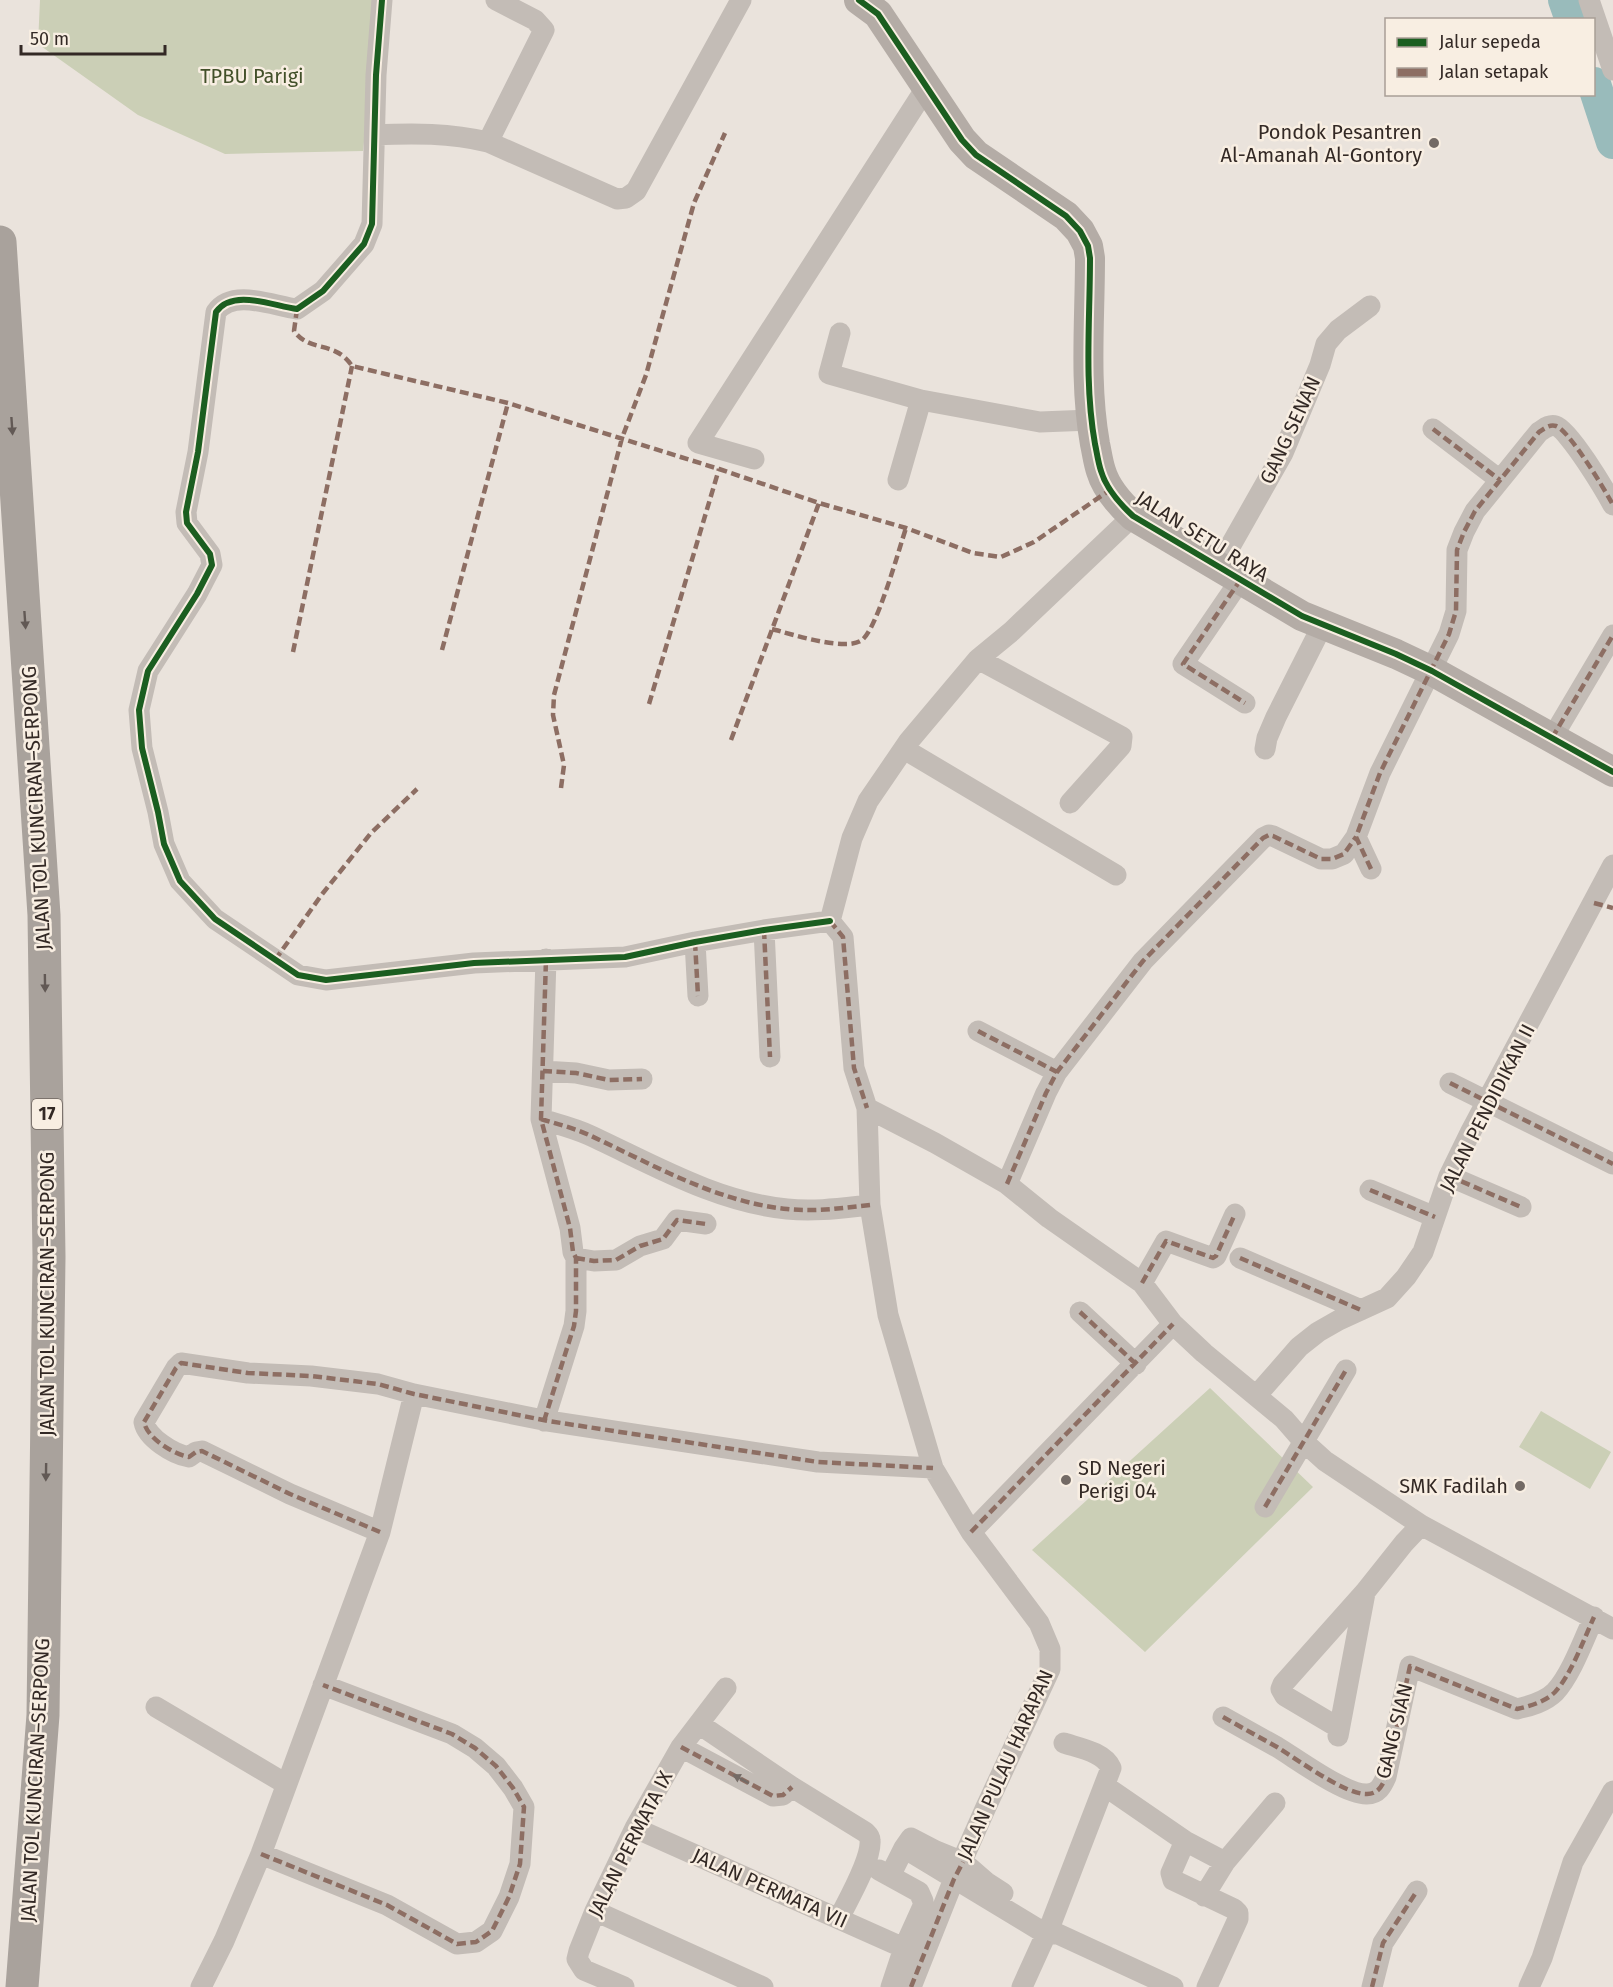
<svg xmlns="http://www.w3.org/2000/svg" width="1613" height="1987" font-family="'Fira Sans',sans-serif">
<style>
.green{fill:#cbcfb6}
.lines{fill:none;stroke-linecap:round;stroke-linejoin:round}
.river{stroke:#9bb;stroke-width:34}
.street{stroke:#c3bcb6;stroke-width:21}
.secondary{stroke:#b4aca6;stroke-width:30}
.highway{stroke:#a9a29c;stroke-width:33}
.quiet{stroke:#8d6e63;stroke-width:4.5;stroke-dasharray:9 4.5;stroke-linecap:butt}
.cycleway-casing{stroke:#f8eee2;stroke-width:10}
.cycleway{stroke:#1b5e20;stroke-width:6}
.oneway{fill:#625955}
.oneway2{fill:#746b66}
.poi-dot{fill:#736a65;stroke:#f8eee2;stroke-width:2}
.labels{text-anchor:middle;stroke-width:5;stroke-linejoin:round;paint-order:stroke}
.shield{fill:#f8eee2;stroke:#6e645e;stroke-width:1.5}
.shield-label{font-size:18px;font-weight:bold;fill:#332925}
.park-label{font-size:20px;fill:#425029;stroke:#f8eee2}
.poi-label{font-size:20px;fill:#332925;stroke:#f8eee2;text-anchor:end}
.street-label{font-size:20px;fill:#332925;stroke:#f8eee2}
</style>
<rect width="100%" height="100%" fill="#eae3dc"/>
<path class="green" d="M 40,0 L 379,0 L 363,151 L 225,154 L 138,115 L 38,44 Z
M 1210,1388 L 1313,1487 L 1145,1652 L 1032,1550 Z
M 1541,1411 L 1611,1452 L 1590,1489 L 1519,1447 Z"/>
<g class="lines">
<path class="river" d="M 1565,0 L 1572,20
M 1594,84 L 1613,142"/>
<path class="street" d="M 382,0 L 376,75 L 372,224 L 364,244 L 323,291 L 297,309 C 273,306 233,288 216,312 L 198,452 L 186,512 L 187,523 L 210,554 L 212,565 L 197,594 L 148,671 L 139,710 L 142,748 L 158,812 L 164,844 L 180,881 L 215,919 L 298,975 L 326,980 L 474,963 L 625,957 L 695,942 L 764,930 L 830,921
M 1589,0 L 1613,70
M 375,135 C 413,133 450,133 488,142 L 617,199 L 626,198 L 636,191 L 741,0
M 488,142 L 544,30 L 535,20 L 496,0
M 840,333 L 829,374 L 921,400 L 1040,422 L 1091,420
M 1433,429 L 1500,480
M 754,459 L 698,443 L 926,88
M 898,480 L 921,400
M 1219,566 L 1283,453 L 1320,365 L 1326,344 L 1338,330 L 1370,306
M 1241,579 L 1183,664 L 1245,703
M 978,659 L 1122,737 L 1121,746 L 1070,803
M 1552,738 L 1613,635
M 904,749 L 1116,875
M 1265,749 L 1267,738 L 1276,717 L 1323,624
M 1371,869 L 1356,837 L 1380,773 L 1449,634 L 1456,611 L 1457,550 L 1464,532 L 1475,511 L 1539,432 C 1544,429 1549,424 1556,426 C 1569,430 1605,490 1613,505
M 830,921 L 843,937 L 854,1068 L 867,1108 L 870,1205 L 888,1315 L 933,1468 L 971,1532 L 1039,1623 L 1050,1649 L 1050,1669 L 986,1807 L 954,1879 L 911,1987
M 830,921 L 852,838 L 868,801 L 909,741 L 978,659 L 1012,631 L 1133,516
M 764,930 L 770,1057
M 695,942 L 698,996
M 978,1031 L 1057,1072
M 543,1071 L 576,1073 L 609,1080 L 642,1079
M 1450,1083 L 1613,1164
M 867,1108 L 935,1143 L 1007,1184 L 1049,1218 L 1142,1283 L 1173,1324 L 1204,1353 L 1284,1419 L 1304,1442 L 1325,1461 L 1421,1525 L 1613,1629
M 541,1119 C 557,1124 574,1128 589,1135 C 652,1164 716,1202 787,1209 C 815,1212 842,1208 870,1205
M 1449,1176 L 1521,1207
M 1007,1184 L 1046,1093 L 1057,1072 L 1143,961 L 1263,838 L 1269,835 L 1273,836 L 1321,859 L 1332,859 L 1344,854 L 1356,837
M 1370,1190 L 1435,1217
M 576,1258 L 594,1261 L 616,1260 L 640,1246 L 663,1239 L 677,1220 L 706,1224
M 1240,1258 L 1361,1310
M 1142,1283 L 1166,1241 L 1213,1258 L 1216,1256 L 1235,1214
M 1080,1312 L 1136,1364
M 1257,1395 L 1299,1347 L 1318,1332 L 1339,1320 L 1387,1298 L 1406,1277 L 1423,1252 L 1449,1176 L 1470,1133 L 1613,865
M 544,1421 L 574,1326 L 576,1311 L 576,1258 L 573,1252 L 570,1228 L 541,1119 L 546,959
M 1265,1507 L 1346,1370
M 380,1532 L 290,1494 L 202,1451 L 196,1452 L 189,1457 C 173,1454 147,1438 144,1422 L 176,1368 L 181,1363 L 248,1373 L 311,1376 L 378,1384 L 414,1394 L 548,1421 L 818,1462 L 933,1468
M 971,1532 L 1173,1324
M 156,1707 L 286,1784
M 1223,1717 C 1241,1727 1259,1737 1277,1747 C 1297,1759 1345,1795 1367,1794 C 1378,1794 1382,1786 1386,1777 L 1410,1666 L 1517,1709 C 1530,1706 1545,1702 1555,1692 C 1571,1675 1584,1639 1594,1617
M 699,1724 L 792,1787 L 865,1832 C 868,1835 870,1836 870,1840 C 872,1859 848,1900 839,1918
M 1339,1728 L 1285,1696 L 1281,1689 L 1283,1684 L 1365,1592 L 1404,1543 L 1421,1525
M 1338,1736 L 1365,1593
M 681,1747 L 773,1796 L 783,1795 L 792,1787
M 1105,1786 L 1185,1841 L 1225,1862
M 635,1828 L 904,1948
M 1185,1841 L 1171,1873 L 1173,1880 L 1234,1909 L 1238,1913 L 1238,1919 L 1207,1987
M 904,1848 L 1046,1934 L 1058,1934 L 1173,1987
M 261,1854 L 387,1905 L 457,1944 L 476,1942 L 492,1931 L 509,1897 L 520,1864 L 524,1807 L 513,1788 L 496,1766 L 475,1748 L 452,1734 L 323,1685
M 879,1870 L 919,1892 L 923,1901 L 923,1906 L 904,1948 L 891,1987
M 890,1876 L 904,1848 L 911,1838 L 936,1851 L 963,1862 L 986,1882 L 1003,1893
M 1204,1896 L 1225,1862 L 1275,1803
M 595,1911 L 763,1987
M 201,1987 L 224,1941 L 261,1854 L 380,1532 L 414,1394
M 624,1987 L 584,1970 L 577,1959 L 579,1951 L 595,1911 L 635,1828 L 681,1747 L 726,1688
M 1022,1987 L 1052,1921 L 1111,1768 C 1104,1752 1079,1748 1064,1743
M 1372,1987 L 1383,1943 L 1417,1891
M 1529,1987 L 1542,1958 L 1573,1862 L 1613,1791"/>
<path class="secondary" d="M 859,0 L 878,14 L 962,140 L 976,155 L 1066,216 L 1080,231 L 1088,246 L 1090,258 C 1090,320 1084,383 1095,444 C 1097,453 1098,462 1101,471 C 1106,488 1120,504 1133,516 L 1302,616 L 1396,654 L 1432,671 L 1613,772"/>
<path class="highway" d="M 0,242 L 44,915 L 49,1257 L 43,1715 L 22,1987"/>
<path class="quiet" d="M 297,309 L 294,331 C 310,353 335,340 352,366 L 508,403 L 719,469 L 819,503 L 906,528 L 973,553 L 1001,557 L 1034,542 L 1110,490
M 1433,429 L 1500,480
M 1241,579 L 1183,664 L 1245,703
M 772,629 C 791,634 846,652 862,640 C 877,629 899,549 906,528
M 442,650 L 508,403
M 293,652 L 352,366
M 649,704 L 719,469
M 1552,738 L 1613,635
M 731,740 L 819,503
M 561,788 L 564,765 L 553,715 L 554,695 L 622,438 L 646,375 L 694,203 L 725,133
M 1371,869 L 1356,837 L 1380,773 L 1449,634 L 1456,611 L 1457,550 L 1464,532 L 1475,511 L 1539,432 C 1544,429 1549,424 1556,426 C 1569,430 1605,490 1613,505
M 1594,903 L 1613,908
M 830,921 L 843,937 L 854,1068 L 867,1108
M 764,930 L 770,1057
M 695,942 L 698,996
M 275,960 L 323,893 L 371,833 L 417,789
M 978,1031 L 1057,1072
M 543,1071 L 576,1073 L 609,1080 L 642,1079
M 1450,1083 L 1613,1164
M 541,1119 C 557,1124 574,1128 589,1135 C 652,1164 716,1202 787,1209 C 815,1212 842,1208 870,1205
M 1449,1176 L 1521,1207
M 1007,1184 L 1046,1093 L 1057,1072 L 1143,961 L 1263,838 L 1269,835 L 1273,836 L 1321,859 L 1332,859 L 1344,854 L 1356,837
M 1370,1190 L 1435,1217
M 576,1258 L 594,1261 L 616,1260 L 640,1246 L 663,1239 L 677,1220 L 706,1224
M 1240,1258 L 1361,1310
M 1142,1283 L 1166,1241 L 1213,1258 L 1216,1256 L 1235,1214
M 1080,1312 L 1136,1364
M 544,1421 L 574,1326 L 576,1311 L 576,1258 L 573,1252 L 570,1228 L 541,1119 L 546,959
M 1265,1507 L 1346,1370
M 380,1532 L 290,1494 L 202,1451 L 196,1452 L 189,1457 C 173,1454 147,1438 144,1422 L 176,1368 L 181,1363 L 248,1373 L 311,1376 L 378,1384 L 414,1394 L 548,1421 L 818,1462 L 933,1468
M 971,1532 L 1173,1324
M 1223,1717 C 1241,1727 1259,1737 1277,1747 C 1297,1759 1345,1795 1367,1794 C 1378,1794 1382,1786 1386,1777 L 1410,1666 L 1517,1709 C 1530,1706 1545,1702 1555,1692 C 1571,1675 1584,1639 1594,1617
M 681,1747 L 773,1796 L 783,1795 L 792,1787
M 261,1854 L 387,1905 L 457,1944 L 476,1942 L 492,1931 L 509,1897 L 520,1864 L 524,1807 L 513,1788 L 496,1766 L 475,1748 L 452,1734 L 323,1685
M 911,1987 L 954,1879 L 963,1862
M 1372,1987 L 1383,1943 L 1417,1891"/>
<defs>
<path id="cycleway" d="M 382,0 L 376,75 L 372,224 L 364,244 L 323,291 L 297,309 C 273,306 233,288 216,312 L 198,452 L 186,512 L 187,523 L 210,554 L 212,565 L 197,594 L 148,671 L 139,710 L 142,748 L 158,812 L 164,844 L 180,881 L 215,919 L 298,975 L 326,980 L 474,963 L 625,957 L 695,942 L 764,930 L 830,921
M 859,0 L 878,14 L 962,140 L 976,155 L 1066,216 L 1080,231 L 1088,246 L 1090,258 C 1090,320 1084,383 1095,444 C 1097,453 1098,462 1101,471 C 1106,488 1120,504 1133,516 L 1302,616 L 1396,654 L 1432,671 L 1613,772"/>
</defs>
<use href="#cycleway" class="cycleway-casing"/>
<use href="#cycleway" class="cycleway"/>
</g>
<defs><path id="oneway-solid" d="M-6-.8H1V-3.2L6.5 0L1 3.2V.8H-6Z" transform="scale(1.5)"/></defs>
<g class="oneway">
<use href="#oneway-solid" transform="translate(12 426) rotate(86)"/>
<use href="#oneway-solid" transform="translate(25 620) rotate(86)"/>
<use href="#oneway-solid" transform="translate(45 983) rotate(89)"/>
<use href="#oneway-solid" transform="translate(46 1472) rotate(91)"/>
</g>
<use class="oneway2" href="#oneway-solid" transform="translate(741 1779) rotate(-152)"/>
<g class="poi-dot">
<circle cx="1434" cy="143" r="6"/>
<circle cx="1066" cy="1480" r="6"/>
<circle cx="1520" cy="1486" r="6"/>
</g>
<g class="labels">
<rect class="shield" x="32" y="1099" width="30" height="30" rx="4.5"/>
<g class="shield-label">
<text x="47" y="1120">17</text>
</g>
<g class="park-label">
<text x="252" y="83">TPBU Parigi</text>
</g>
<g class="poi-label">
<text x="1422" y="139">Pondok Pesantren<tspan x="1422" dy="23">Al-Amanah Al-Gontory</tspan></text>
<text x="1078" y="1475" text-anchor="start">SD Negeri<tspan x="1078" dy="23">Perigi 04</tspan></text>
<text x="1508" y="1493">SMK Fadilah</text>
</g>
<g class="street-label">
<text transform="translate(1290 430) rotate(-65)" y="7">GANG SENAN</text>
<text transform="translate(1202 536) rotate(32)" y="7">JALAN SETU RAYA</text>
<text transform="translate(36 808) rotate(-93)" y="7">JALAN TOL KUNCIRAN–SERPONG</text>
<text transform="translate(1487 1108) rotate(-63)" y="7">JALAN PENDIDIKAN II</text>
<text transform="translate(47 1294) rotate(-90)" y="7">JALAN TOL KUNCIRAN–SERPONG</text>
<text transform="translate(1394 1731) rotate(-76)" y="7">GANG SIAN</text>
<text transform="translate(1005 1765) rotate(-66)" y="7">JALAN PULAU HARAPAN</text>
<text transform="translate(35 1780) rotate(-87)" y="7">JALAN TOL KUNCIRAN–SERPONG</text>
<text transform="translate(630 1844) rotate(-63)" y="7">JALAN PERMATA IX</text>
<text transform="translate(770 1888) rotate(24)" y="7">JALAN PERMATA VII</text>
</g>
</g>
<rect x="1385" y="18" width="210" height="78" fill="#f8eee2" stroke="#a99f96" stroke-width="1.5"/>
<rect x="1397" y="38" width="30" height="9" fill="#1b5e20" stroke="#a99f96" stroke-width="1.5"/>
<text x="1439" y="48" font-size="18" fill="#332925">Jalur sepeda</text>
<rect x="1397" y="68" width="30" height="9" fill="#8d6e63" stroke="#a99f96" stroke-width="1.5"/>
<text x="1439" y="78" font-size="18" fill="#332925">Jalan setapak</text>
<path d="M21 45v9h144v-9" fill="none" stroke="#332925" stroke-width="3"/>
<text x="30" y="45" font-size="18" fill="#332925" stroke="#f8eee2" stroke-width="4.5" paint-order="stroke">50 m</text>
</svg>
